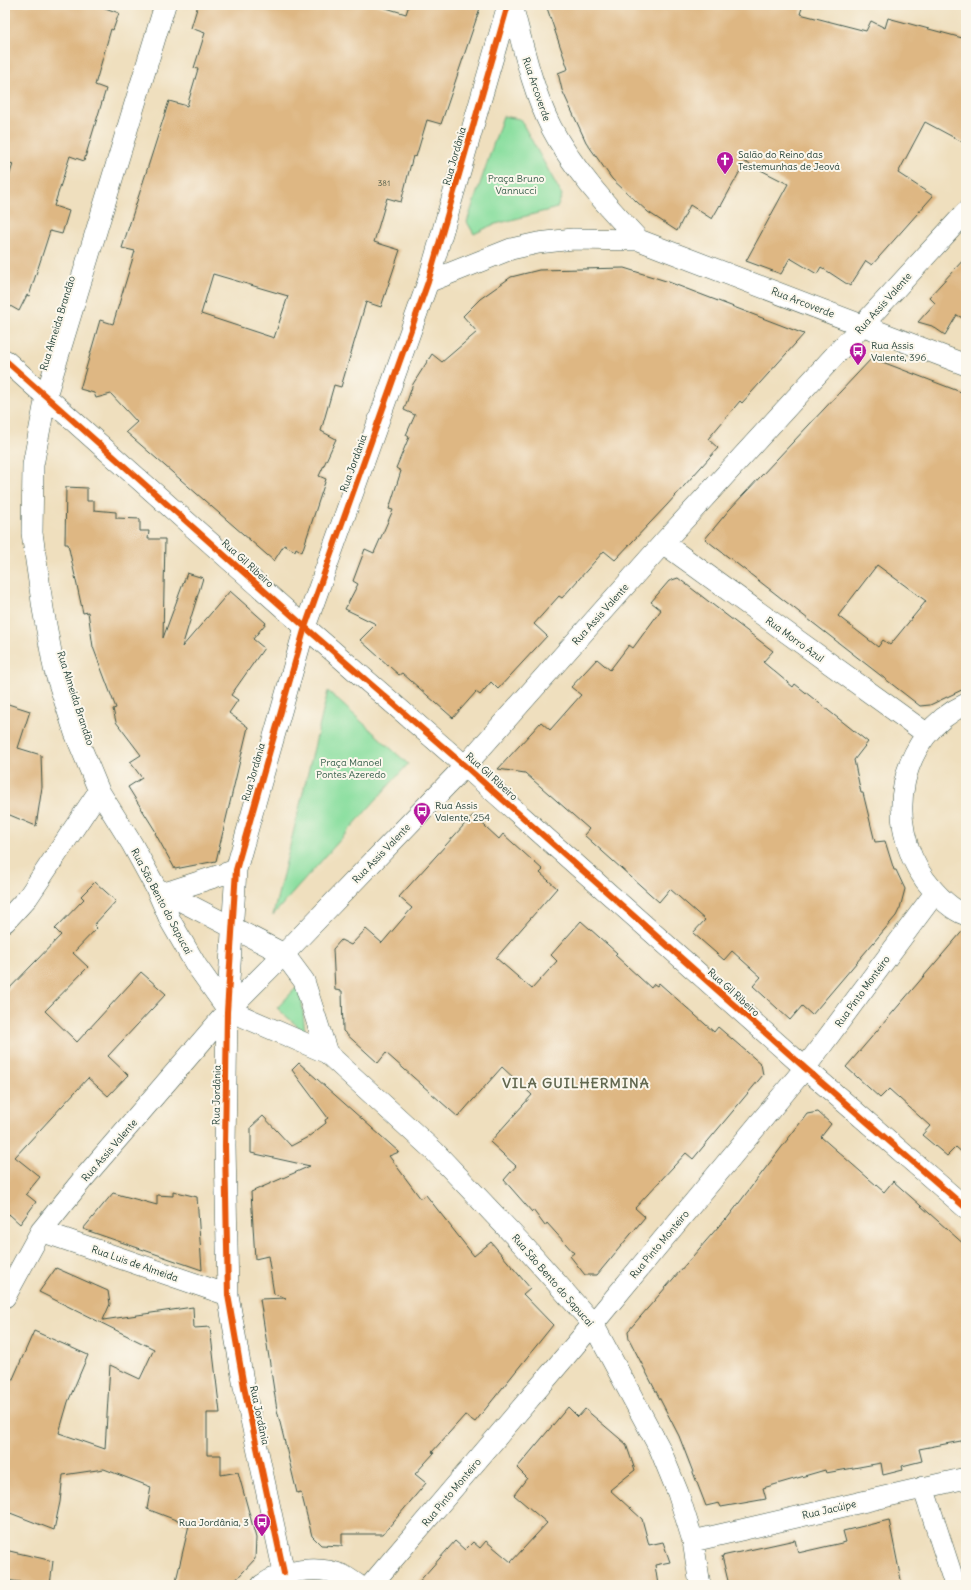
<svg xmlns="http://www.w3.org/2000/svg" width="971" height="1590" font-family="Delius,sans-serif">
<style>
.green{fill:#8cdfa0;stroke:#568e6a}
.building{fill:#deb783;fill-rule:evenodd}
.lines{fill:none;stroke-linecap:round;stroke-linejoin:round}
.street-casing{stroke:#3e5549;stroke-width:22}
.street{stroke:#fff;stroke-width:21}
.cycleway-casing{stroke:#fbf7ec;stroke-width:8}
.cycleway{stroke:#e8590c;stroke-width:6}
.labels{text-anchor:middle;stroke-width:4;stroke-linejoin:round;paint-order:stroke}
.number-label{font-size:8px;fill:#4f5c48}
.street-label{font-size:10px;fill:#1f3d34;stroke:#fbf7ec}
.poi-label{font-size:10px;fill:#1f3d34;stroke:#fbf7ec;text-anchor:start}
.park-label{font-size:10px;fill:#355d4a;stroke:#fbf7ec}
.district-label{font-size:14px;font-weight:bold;letter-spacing:1px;fill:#626850;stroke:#fbf7ec}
</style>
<rect width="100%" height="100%" fill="#fbf7ec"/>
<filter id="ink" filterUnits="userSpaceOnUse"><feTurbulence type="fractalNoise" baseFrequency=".025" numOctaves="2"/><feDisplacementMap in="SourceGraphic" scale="8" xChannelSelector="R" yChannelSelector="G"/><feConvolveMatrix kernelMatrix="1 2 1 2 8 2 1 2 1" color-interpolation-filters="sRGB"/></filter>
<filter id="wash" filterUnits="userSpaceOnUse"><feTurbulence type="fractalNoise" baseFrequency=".012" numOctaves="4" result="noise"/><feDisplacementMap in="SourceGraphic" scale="16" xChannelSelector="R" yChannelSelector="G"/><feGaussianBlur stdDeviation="0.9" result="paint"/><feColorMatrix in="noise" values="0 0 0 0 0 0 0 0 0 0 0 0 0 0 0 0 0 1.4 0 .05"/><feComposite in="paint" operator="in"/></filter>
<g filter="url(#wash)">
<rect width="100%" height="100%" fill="#efdfbe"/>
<path class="green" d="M 503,116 L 520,119 L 562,195 L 557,208 L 492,225 L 474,234 L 467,222 Z
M 328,691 L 408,764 L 273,915 Z
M 297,987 L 301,992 L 305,1033 L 277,1008 Z"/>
<g id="blocks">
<path class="building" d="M 5,5 L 97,5 L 119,13 L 113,30 L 111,29 L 95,85 L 106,89 L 84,161 L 70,156 L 54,206 L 69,211 L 62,234 L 50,231 L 29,296 L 27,295 L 19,311 L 5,303 L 5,189 L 13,164 L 5,161 Z
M 198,5 L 376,5 L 406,14 L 409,5 L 481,5 L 441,124 L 427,120 L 416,157 L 413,156 L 401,202 L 387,198 L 374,242 L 400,250 L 381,307 L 366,302 L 341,387 L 334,385 L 321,431 L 336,439 L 319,476 L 326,479 L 302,552 L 296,548 L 295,551 L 284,545 L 274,561 L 126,432 L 137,422 L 111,394 L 96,398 L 94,393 L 80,389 L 100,320 L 113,324 L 135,251 L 122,248 L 169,101 L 187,106 L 198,69 L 194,68 L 205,33 L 191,28 ZM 213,274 L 288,296 L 274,338 L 201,314 Z
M 546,5 L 803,5 L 800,14 L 866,31 L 871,21 L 885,28 L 888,18 L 966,39 L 966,144 L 925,122 L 898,173 L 933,196 L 872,265 L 866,261 L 850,286 L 821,267 L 817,274 L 790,258 L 781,274 L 746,261 L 788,184 L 745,162 L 721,206 L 720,205 L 712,219 L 690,205 L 677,231 L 648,212 L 612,179 L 586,142 L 562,90 L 558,73 L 568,69 Z
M 966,257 L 966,320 L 957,315 L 945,335 L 932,326 L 918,322 L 935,303 L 929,297 Z
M 624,268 L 666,281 L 804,334 L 742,403 L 740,401 L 708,439 L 718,448 L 667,505 L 615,560 L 604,551 L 562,598 L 559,596 L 534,624 L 547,636 L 498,689 L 491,682 L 480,695 L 476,692 L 453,718 L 402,673 L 399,675 L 360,640 L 376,624 L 345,609 L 358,584 L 353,581 L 365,549 L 374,553 L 393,510 L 389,509 L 401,471 L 396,468 L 409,437 L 406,435 L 415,415 L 404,410 L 413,384 L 432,354 L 442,362 L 477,332 L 463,316 L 480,299 L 511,277 L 539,270 Z
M 872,358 L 966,394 L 966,688 L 930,705 L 920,706 L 705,539 L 729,510 ZM 877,565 L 926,601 L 890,645 L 883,640 L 878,647 L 838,616 Z
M 66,487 L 87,488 L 87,501 L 94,501 L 94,510 L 116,512 L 116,518 L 140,519 L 140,531 L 149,531 L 148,539 L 165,539 L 163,638 L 187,573 L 203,578 L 182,647 L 230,591 L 266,623 L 253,639 L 264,648 L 231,695 L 238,700 L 229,713 L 248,727 L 216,861 L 175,869 L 155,833 L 156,832 L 128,787 L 142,778 L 130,762 L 141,755 L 116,722 L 113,709 L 116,708 L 93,647 L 88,612 L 83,613 L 68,544 L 65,544 Z
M 678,578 L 773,651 L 763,662 L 793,687 L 795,684 L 868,742 L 854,760 L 861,793 L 863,793 L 875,842 L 885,841 L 894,870 L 896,870 L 905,889 L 900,908 L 896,916 L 812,1015 L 802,1006 L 790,1020 L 753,986 L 761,977 L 732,951 L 724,960 L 693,933 L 705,920 L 670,889 L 659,902 L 584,835 L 589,829 L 525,773 L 498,769 L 541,722 L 550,730 L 581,695 L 571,687 L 597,659 L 610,670 L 629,645 L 633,648 L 661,610 L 651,602 L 669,581 Z
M 5,703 L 30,711 L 18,748 L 41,755 L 42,787 L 36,826 L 5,813 Z
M 473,815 L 499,839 L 503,834 L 543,870 L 540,873 L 557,888 L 496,958 L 532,989 L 557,961 L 551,955 L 581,921 L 617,953 L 615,955 L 651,988 L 654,984 L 657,986 L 659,983 L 714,1032 L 718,1027 L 761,1064 L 763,1075 L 693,1159 L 686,1153 L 635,1208 L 645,1217 L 597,1275 L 585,1275 L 570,1256 L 574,1253 L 547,1223 L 545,1226 L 533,1210 L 532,1212 L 504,1180 L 516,1166 L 490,1142 L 532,1095 L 502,1067 L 458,1117 L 386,1053 L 378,1063 L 343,1031 L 342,991 L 335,990 L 333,949 L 341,940 L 351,945 L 366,929 L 382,943 L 412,908 L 399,897 Z
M 95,882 L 116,901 L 94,925 L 97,928 L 73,953 L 88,967 L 45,1011 L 77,1042 L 141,972 L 166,994 L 108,1056 L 128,1075 L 108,1096 L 88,1078 L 15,1157 L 40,1177 L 26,1194 L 36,1202 L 20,1224 L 9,1214 L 5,1219 L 5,993 L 61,935 L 55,929 L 84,899 L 81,896 Z
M 966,927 L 966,1156 L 956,1147 L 947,1156 L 922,1135 L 930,1126 L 889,1089 L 880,1098 L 846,1067 Z
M 299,1063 L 399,1152 L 389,1156 L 421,1199 L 426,1195 L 474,1256 L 491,1242 L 530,1288 L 523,1294 L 553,1325 L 475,1422 L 465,1415 L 432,1452 L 434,1453 L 415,1474 L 426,1483 L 383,1534 L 342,1534 L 342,1546 L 321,1545 L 312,1536 L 301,1492 L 297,1493 L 277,1410 L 260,1299 L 286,1298 L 274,1294 L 268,1256 L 255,1259 L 251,1192 L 310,1166 L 251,1153 L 251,1127 L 263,1116 L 291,1146 L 308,1137 L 326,1123 L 325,1120 L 328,1118 L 292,1070 Z
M 818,1112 L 831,1124 L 821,1137 L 884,1192 L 893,1181 L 966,1246 L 966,1440 L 919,1449 L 922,1461 L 902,1466 L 903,1470 L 883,1475 L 881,1463 L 826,1473 L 825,1470 L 763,1488 L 766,1499 L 721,1507 L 719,1503 L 706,1506 L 679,1436 L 629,1339 L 628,1331 L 725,1219 L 726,1220 L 807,1114 Z
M 173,1191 L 197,1197 L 202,1270 L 83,1229 L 113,1193 L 157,1205 L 157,1195 L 173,1196 Z
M 56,1268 L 108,1291 L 110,1304 L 103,1320 L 193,1307 L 194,1328 L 210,1327 L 220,1413 L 207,1413 L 207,1455 L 221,1455 L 221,1475 L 238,1472 L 256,1538 L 255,1559 L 231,1585 L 175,1585 L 189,1525 L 147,1509 L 151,1487 L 104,1469 L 63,1475 L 60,1502 L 54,1530 L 5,1511 L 5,1397 L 34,1331 L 88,1355 L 68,1402 L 59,1433 L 105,1449 L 110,1365 L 140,1379 L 154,1349 L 39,1292 Z
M 568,1407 L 578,1417 L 585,1409 L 626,1444 L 635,1470 L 610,1490 L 642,1519 L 649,1545 L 663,1542 L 670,1562 L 655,1565 L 658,1585 L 416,1585 L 455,1541 L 465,1550 L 473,1542 L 480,1548 L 486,1541 L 511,1562 L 547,1523 L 514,1495 L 527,1478 L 517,1468 Z
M 889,1520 L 902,1585 L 729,1585 L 722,1556 L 795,1540 L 798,1553 L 846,1542 L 843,1531 Z
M 5,1550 L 53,1561 L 50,1585 L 19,1584 L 20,1582 L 5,1580 Z"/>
</g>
</g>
<g filter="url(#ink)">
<use href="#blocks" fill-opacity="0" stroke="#3e5549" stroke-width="1"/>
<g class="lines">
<defs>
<path id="street" d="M 165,5 L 46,396 L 33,465 L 32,533 L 43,609 L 54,668 L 75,733 L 99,791 L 132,844 L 156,888 L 171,922 L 196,965 L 228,1010
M 512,5 C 523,46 532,89 551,127 C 572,168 608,207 639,240
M 428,282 L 511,249 L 538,243 L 573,239 L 639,240 L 966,365
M 5,360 L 305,627 L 465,766 L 805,1068 L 966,1208
M 663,543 L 927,734
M 966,704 C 899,735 883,822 925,880 C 935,893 950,909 966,915
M 156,888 L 284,954 L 304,981 L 327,1053
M 165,893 L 236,870
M 5,922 L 28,897 L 99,791
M 228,1010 L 284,954 L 465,766 L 663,543 L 966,212
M 228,1010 L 327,1053 L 434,1151 L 523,1245 L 593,1324 L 660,1449 L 678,1493 L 693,1541 L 700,1585
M 41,1231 L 228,1295
M 5,1297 L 41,1231 L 83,1179 L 227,1012
M 923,1487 L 955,1585
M 693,1541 L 966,1478
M 284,1573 L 244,1387 L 228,1295 L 225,1146 L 227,1012 L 236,870 L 305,627 L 428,282 L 508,5
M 262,1585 C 283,1570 318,1565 342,1575 C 348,1578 353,1582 358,1585
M 371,1585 L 593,1324 L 805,1068 L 935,893"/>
</defs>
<use href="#street" class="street-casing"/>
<use href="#street" class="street"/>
<defs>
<path id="cycleway" d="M 5,360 L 305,627 L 465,766 L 805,1068 L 966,1208
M 284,1573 L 244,1387 L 228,1295 L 225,1146 L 227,1012 L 236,870 L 305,627 L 428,282 L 508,5"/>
</defs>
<use href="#cycleway" class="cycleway-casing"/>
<use href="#cycleway" class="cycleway"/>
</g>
</g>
<defs>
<symbol id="church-pin" viewBox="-11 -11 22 30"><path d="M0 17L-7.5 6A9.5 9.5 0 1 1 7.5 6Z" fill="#b5179e" stroke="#fbf7ec"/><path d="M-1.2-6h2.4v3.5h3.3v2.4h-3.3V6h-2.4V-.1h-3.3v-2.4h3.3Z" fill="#fff"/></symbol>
<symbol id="bus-pin" viewBox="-11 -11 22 30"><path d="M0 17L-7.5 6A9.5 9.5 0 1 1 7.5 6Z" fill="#b5179e" stroke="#fbf7ec"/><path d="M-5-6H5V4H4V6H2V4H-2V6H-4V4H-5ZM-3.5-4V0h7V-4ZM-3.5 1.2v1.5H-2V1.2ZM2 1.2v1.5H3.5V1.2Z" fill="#fff"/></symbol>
</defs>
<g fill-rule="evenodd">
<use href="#church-pin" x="715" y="150" width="20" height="27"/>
<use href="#bus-pin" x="848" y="341" width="20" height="27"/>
<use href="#bus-pin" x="412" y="801" width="20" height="27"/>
<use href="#bus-pin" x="252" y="1512" width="20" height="27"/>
</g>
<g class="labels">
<g class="number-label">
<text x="384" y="186">381</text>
</g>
<g class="street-label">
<text transform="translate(537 89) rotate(71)" y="4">Rua Arcoverde</text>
<text transform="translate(454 156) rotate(-74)" y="4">Rua Jordânia</text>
<text transform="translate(803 302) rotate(21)" y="4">Rua Arcoverde</text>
<text transform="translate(883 303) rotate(-48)" y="4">Rua Assis Valente</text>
<text transform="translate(57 323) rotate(-73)" y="4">Rua Almeida Brandão</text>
<text transform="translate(353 463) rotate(-70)" y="4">Rua Jordânia</text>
<text transform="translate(248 563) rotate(42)" y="4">Rua Gil Ribeiro</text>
<text transform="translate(600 614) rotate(-48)" y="4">Rua Assis Valente</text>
<text transform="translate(795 639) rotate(36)" y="4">Rua Morro Azul</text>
<text transform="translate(76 698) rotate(72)" y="4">Rua Almeida Brandão</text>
<text transform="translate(253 772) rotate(-74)" y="4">Rua Jordânia</text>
<text transform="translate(492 776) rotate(42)" y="4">Rua Gil Ribeiro</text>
<text transform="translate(381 853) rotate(-46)" y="4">Rua Assis Valente</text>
<text transform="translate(162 901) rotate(62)" y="4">Rua São Bento do Sapucaí</text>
<text transform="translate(862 991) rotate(-54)" y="4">Rua Pinto Monteiro</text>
<text transform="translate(734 992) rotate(42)" y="4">Rua Gil Ribeiro</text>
<text transform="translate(216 1095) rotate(-89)" y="4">Rua Jordânia</text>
<text transform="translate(109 1150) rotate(-49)" y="4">Rua Assis Valente</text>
<text transform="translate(659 1244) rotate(-50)" y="4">Rua Pinto Monteiro</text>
<text transform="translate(135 1263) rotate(19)" y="4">Rua Luis de Almeida</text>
<text transform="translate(553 1280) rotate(49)" y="4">Rua São Bento do Sapucaí</text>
<text transform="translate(260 1415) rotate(78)" y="4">Rua Jordânia</text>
<text transform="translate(451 1492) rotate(-50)" y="4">Rua Pinto Monteiro</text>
<text transform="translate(829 1509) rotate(-13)" y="4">Rua Jacúipe</text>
</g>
<g class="poi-label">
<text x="738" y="158">Salão do Reino das<tspan x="738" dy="12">Testemunhas de Jeová</tspan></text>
<text x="871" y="349">Rua Assis<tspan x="871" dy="12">Valente, 396</tspan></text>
<text x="435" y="809">Rua Assis<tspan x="435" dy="12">Valente, 254</tspan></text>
<text x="249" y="1526" text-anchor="end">Rua Jordânia, 3</text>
</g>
<g class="park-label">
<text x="516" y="182">Praça Bruno<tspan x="516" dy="12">Vannucci</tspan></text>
<text x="351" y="766">Praça Manoel<tspan x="351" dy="12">Pontes Azeredo</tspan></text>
</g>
<g class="district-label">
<text x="576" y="1088">VILA GUILHERMINA</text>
</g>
</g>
<rect width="971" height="1590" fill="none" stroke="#fbf7ec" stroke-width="20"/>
</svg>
